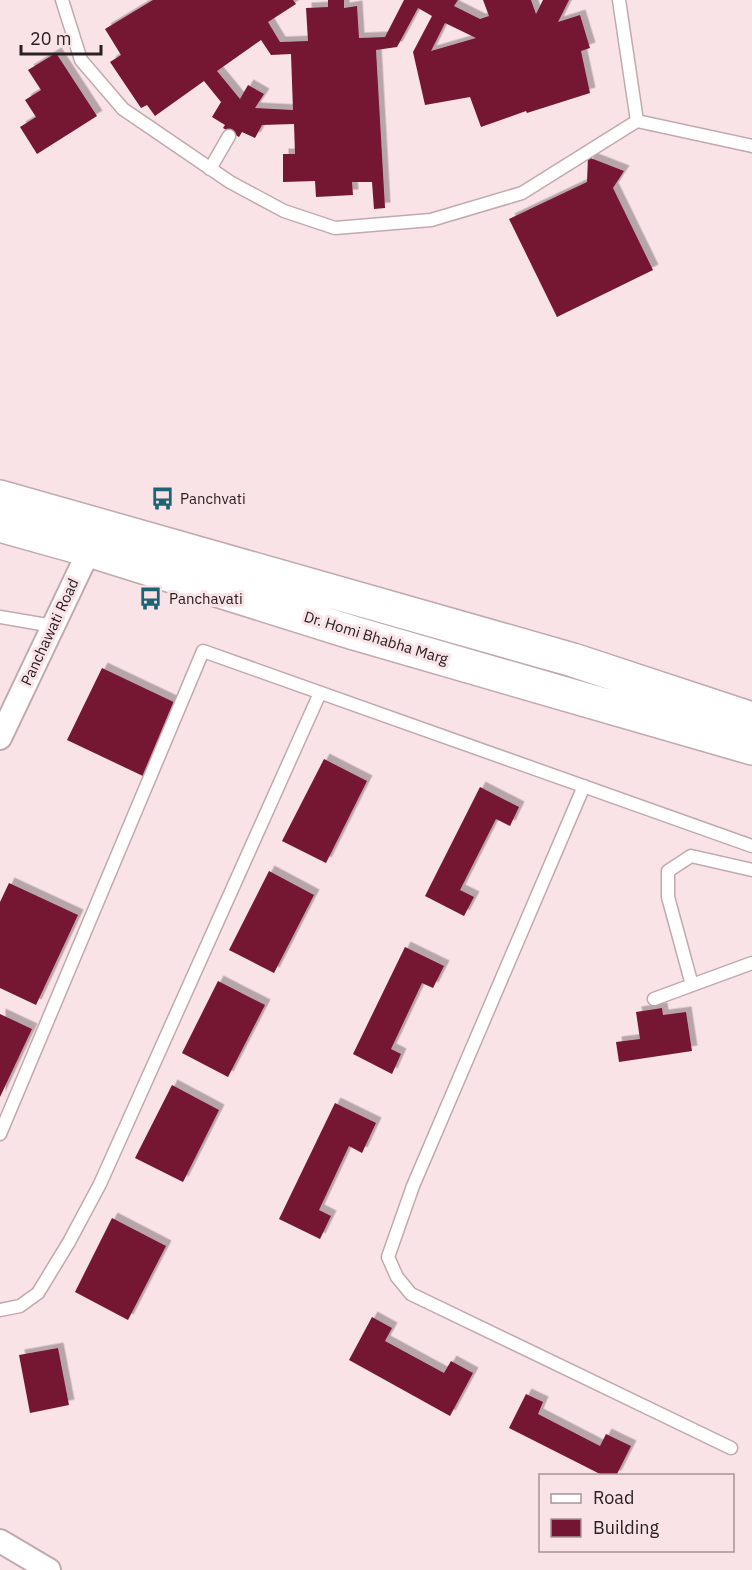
<svg xmlns="http://www.w3.org/2000/svg" width="752" height="1570" font-family="'IBM Plex Sans',sans-serif">
<style>
.building{fill:#741533;fill-rule:evenodd;filter:url(#shadow)}
.lines{fill:none;stroke-linecap:round;stroke-linejoin:round}
.service-casing{stroke:#c0aaae;stroke-width:15}
.minor-casing{stroke:#c0aaae;stroke-width:26}
.secondary-casing{stroke:#c0aaae;stroke-width:36}
.service{stroke:#fff;stroke-width:12}
.minor{stroke:#fff;stroke-width:22}
.secondary{stroke:#fff;stroke-width:33}
.labels{text-anchor:middle;stroke-width:6;stroke-linejoin:round;paint-order:stroke}
.poi-label{font-size:15px;fill:#282021;stroke:#fae3e7;text-anchor:start}
.street-label{font-size:15px;fill:#282021;stroke:#fae3e7}
</style>
<defs>
<filter id="shadow"><feDropShadow dx="5.5" dy="-5.5" stdDeviation="0" flood-color="#0004"/></filter>
</defs>
<rect width="100%" height="100%" fill="#fae3e7"/>
<path class="building" d="M 153,0 L 293,0 L 296,4 L 268,22 L 280,42 L 308,41 L 306,8 L 328,7 L 328,0 L 344,0 L 344,8 L 357,6 L 359,38 L 385,37 L 404,0 L 458,0 L 454,6 L 480,19 L 489,16 L 483,0 L 531,0 L 536,14 L 543,0 L 569,0 L 558,22 L 580,15 L 590,48 L 581,51 L 590,93 L 527,113 L 526,111 L 481,127 L 470,97 L 425,105 L 413,52 L 432,16 L 418,8 L 397,47 L 376,50 L 385,208 L 374,209 L 372,182 L 352,182 L 353,195 L 316,197 L 315,181 L 283,182 L 283,154 L 295,154 L 294,124 L 262,125 L 255,138 L 242,132 L 239,137 L 223,128 L 225,125 L 212,117 L 221,102 L 204,81 L 155,116 L 147,105 L 141,108 L 110,62 L 121,55 L 105,29 ZM 445,23 L 476,38 L 431,51 ZM 261,40 L 271,55 L 291,54 L 293,110 L 255,108 L 264,94 L 248,85 L 240,99 L 217,71 Z
M 56,53 L 97,116 L 37,154 L 20,127 L 36,117 L 25,100 L 41,90 L 28,70 Z
M 588,157 L 624,171 L 613,188 L 653,270 L 557,317 L 509,219 L 587,182 Z
M 102,668 L 180,705 L 145,777 L 67,740 Z
M 324,759 L 367,781 L 326,863 L 282,841 Z
M 480,787 L 519,807 L 510,826 L 496,819 L 460,890 L 474,897 L 464,916 L 425,896 Z
M 269,871 L 314,895 L 274,973 L 229,950 Z
M 9,883 L 78,915 L 36,1005 L 0,988 L 0,902 Z
M 405,947 L 444,966 L 433,988 L 422,983 L 391,1049 L 401,1054 L 392,1074 L 353,1054 Z
M 218,981 L 265,1005 L 228,1077 L 182,1053 Z
M 662,1008 L 663,1015 L 686,1012 L 692,1051 L 619,1062 L 616,1042 L 640,1039 L 636,1012 Z
M 0,1014 L 32,1029 L 0,1097 Z
M 172,1085 L 219,1110 L 183,1182 L 135,1158 Z
M 335,1103 L 376,1123 L 362,1153 L 349,1146 L 319,1210 L 331,1216 L 320,1239 L 279,1219 Z
M 112,1218 L 166,1246 L 128,1320 L 75,1292 Z
M 372,1317 L 392,1328 L 385,1341 L 444,1373 L 451,1361 L 473,1373 L 450,1416 L 349,1360 Z
M 58,1348 L 69,1405 L 30,1413 L 19,1355 Z
M 526,1394 L 543,1402 L 538,1414 L 600,1446 L 606,1434 L 631,1446 L 616,1476 L 604,1476 L 509,1428 Z"/>
<g class="lines">
<defs>
<path id="service" d="M 62,0 L 81,60 L 123,109 L 230,182 L 284,211 L 335,228 L 431,220 L 522,193 L 637,121
M 619,0 L 637,121 L 752,146
M 210,169 L 229,136
M 0,617 L 53,626
M 584,786 L 413,1186 L 388,1257 L 397,1277 L 411,1294 L 731,1448
M 692,985 L 668,897 L 668,871 L 691,856 L 752,870
M 654,999 L 752,963
M 0,1134 L 203,651 L 752,846
M 0,1310 L 20,1306 L 38,1293 L 69,1242 L 100,1184 L 320,693"/>
<path id="minor" d="M 0,738 L 95,538
M 0,1541 L 49,1570"/>
<path id="secondary" d="M 0,497 L 573,660 L 752,719
M 0,525 L 89,550 L 354,633 L 752,748"/>
</defs>
<use href="#service" class="service-casing"/>
<use href="#minor" class="minor-casing"/>
<use href="#secondary" class="secondary-casing"/>
<use href="#service" class="service"/>
<use href="#minor" class="minor"/>
<use href="#secondary" class="secondary"/>
</g>
<defs>
<symbol id="bus-bare" viewBox="-9 -9 18 18"><path d="M-5-6H5V4H4V6H2V4H-2V6H-4V4H-5ZM-3.5-4V0h7V-4ZM-3.5 1.2v1.5H-2V1.2ZM2 1.2v1.5H3.5V1.2Z" fill="#1d6374" stroke="#fae3e7" stroke-width="2.5" paint-order="stroke"/></symbol>
</defs>
<g fill-rule="evenodd">
<use href="#bus-bare" x="146" y="482" width="33" height="33"/>
<use href="#bus-bare" x="134" y="582" width="33" height="33"/>
</g>
<g class="labels">
<g class="poi-label">
<text x="180" y="504">Panchvati</text>
<text x="169" y="604">Panchavati</text>
</g>
<g class="street-label">
<text transform="translate(50 632) rotate(-65)" y="5">Panchawati Road</text>
<text transform="translate(376 638) rotate(17)" y="5">Dr. Homi Bhabha Marg</text>
</g>
</g>
<rect x="539" y="1474" width="195" height="78" fill="#fae3e7" stroke="#a69598" stroke-width="1.5"/>
<rect x="551" y="1494" width="30" height="9" fill="#ffffff" stroke="#a69598" stroke-width="1.5"/>
<text x="593" y="1504" font-size="18" fill="#282021">Road</text>
<rect x="551" y="1519" width="30" height="18" fill="#741533" stroke="#a69598" stroke-width="1.5"/>
<text x="593" y="1534" font-size="18" fill="#282021">Building</text>
<path d="M21 45v9h80v-9" fill="none" stroke="#282021" stroke-width="3"/>
<text x="30" y="45" font-size="18" fill="#282021" stroke="#fae3e7" stroke-width="4.5" paint-order="stroke">20 m</text>
</svg>
